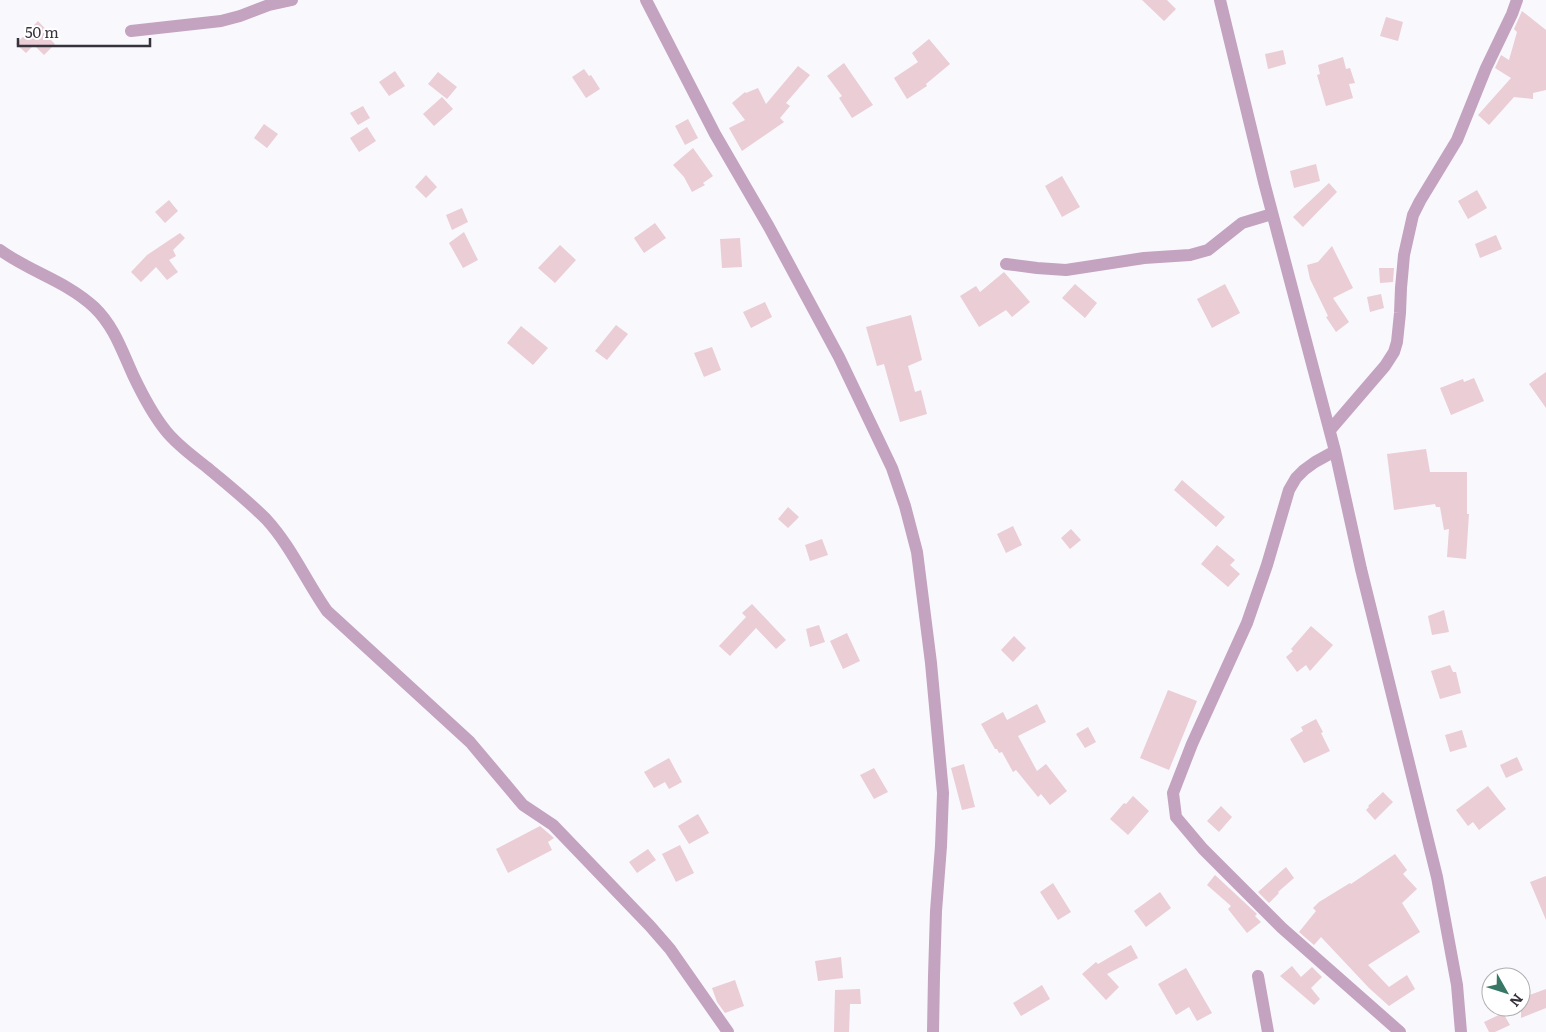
<svg xmlns="http://www.w3.org/2000/svg" width="1546" height="1032" font-family="Literata,serif">
<style>
.building{fill:#eacdd5}
.lines{fill:none;stroke-linecap:round;stroke-linejoin:round}
.minor{stroke:#c3a3c0;stroke-width:12}
</style>
<rect width="100%" height="100%" fill="#f9f8fd"/>
<path class="building" d="M 1142,0 L 1167,0 L 1176,9 L 1164,21 Z
M 1522,11 L 1546,30 L 1546,90 L 1533,93 L 1533,99 L 1514,97 L 1489,125 L 1478,115 L 1511,78 L 1495,68 L 1501,55 L 1509,60 L 1517,32 L 1514,29 Z
M 1386,17 L 1403,22 L 1398,41 L 1380,36 Z
M 38,21 L 53,37 L 50,39 L 55,44 L 44,55 L 34,45 L 26,53 L 16,44 Z
M 929,39 L 950,64 L 926,84 L 927,86 L 907,99 L 894,78 L 918,62 L 912,53 Z
M 1283,50 L 1286,64 L 1268,69 L 1265,54 Z
M 1343,57 L 1346,69 L 1350,68 L 1355,83 L 1349,84 L 1353,98 L 1326,106 L 1317,75 L 1320,74 L 1318,65 Z
M 844,63 L 873,105 L 852,118 L 839,98 L 842,96 L 827,76 Z
M 798,66 L 810,75 L 786,103 L 790,106 L 780,118 L 784,122 L 742,151 L 729,128 L 745,120 L 732,103 L 745,92 L 746,93 L 758,88 L 766,104 Z
M 584,69 L 589,76 L 591,75 L 600,89 L 586,98 L 572,77 Z
M 395,71 L 405,86 L 389,96 L 379,82 Z
M 438,72 L 457,87 L 447,99 L 428,84 Z
M 442,97 L 453,109 L 434,126 L 423,114 Z
M 363,106 L 370,118 L 358,125 L 350,113 Z
M 688,119 L 698,138 L 685,145 L 675,126 Z
M 264,124 L 278,134 L 267,148 L 254,138 Z
M 367,127 L 376,141 L 359,152 L 350,138 Z
M 693,148 L 713,176 L 703,183 L 705,185 L 692,192 L 684,177 L 673,165 Z
M 1316,164 L 1320,181 L 1294,188 L 1290,171 Z
M 426,175 L 437,187 L 426,198 L 415,187 Z
M 1062,176 L 1080,207 L 1062,217 L 1045,186 Z
M 1329,183 L 1337,192 L 1303,227 L 1293,217 Z
M 1477,190 L 1487,208 L 1468,219 L 1458,201 Z
M 169,200 L 178,211 L 165,223 L 155,212 Z
M 462,208 L 468,222 L 452,230 L 446,215 Z
M 655,223 L 666,238 L 644,253 L 634,238 Z
M 464,232 L 478,260 L 463,268 L 449,243 Z
M 180,233 L 185,238 L 173,250 L 176,256 L 169,260 L 178,272 L 167,280 L 156,267 L 141,282 L 131,272 L 147,255 Z
M 1496,235 L 1502,249 L 1480,258 L 1475,244 Z
M 740,238 L 742,267 L 722,268 L 720,239 Z
M 560,245 L 576,260 L 555,283 L 538,268 Z
M 1332,246 L 1353,288 L 1333,298 L 1349,322 L 1336,332 L 1326,317 L 1328,316 L 1310,279 L 1307,265 L 1318,262 Z
M 1379,268 L 1394,268 L 1393,282 L 1380,283 Z
M 1004,272 L 1030,302 L 1012,317 L 1006,310 L 979,327 L 960,296 L 976,286 L 980,292 Z
M 1075,284 L 1097,303 L 1085,318 L 1062,298 Z
M 1225,284 L 1240,313 L 1212,328 L 1197,299 Z
M 1381,294 L 1384,308 L 1370,312 L 1367,297 Z
M 765,302 L 772,317 L 751,328 L 743,312 Z
M 911,315 L 922,360 L 908,366 L 915,392 L 921,390 L 927,414 L 900,422 L 884,364 L 877,366 L 866,327 Z
M 616,325 L 628,334 L 607,360 L 595,351 Z
M 521,326 L 548,348 L 533,365 L 507,343 Z
M 712,347 L 721,370 L 704,377 L 694,353 Z
M 1546,372 L 1546,408 L 1529,384 Z
M 1474,378 L 1484,401 L 1451,415 L 1440,388 L 1463,379 L 1464,382 Z
M 1426,449 L 1430,472 L 1467,472 L 1467,514 L 1469,514 L 1466,559 L 1447,557 L 1449,529 L 1444,530 L 1440,507 L 1436,507 L 1435,504 L 1394,510 L 1387,454 Z
M 1182,480 L 1225,517 L 1216,527 L 1174,490 Z
M 788,507 L 799,517 L 788,528 L 778,519 Z
M 1013,526 L 1022,545 L 1006,553 L 997,534 Z
M 1071,529 L 1081,540 L 1070,549 L 1061,538 Z
M 822,539 L 828,555 L 810,561 L 805,545 Z
M 1217,545 L 1235,560 L 1230,565 L 1240,574 L 1228,587 L 1201,564 Z
M 752,604 L 786,640 L 776,649 L 756,628 L 730,656 L 719,646 L 746,617 L 742,613 Z
M 1444,610 L 1449,632 L 1432,635 L 1428,616 Z
M 819,625 L 825,642 L 810,647 L 806,629 Z
M 1311,626 L 1333,645 L 1310,671 L 1306,665 L 1297,672 L 1286,657 L 1293,651 L 1291,649 Z
M 847,633 L 860,661 L 843,669 L 830,641 Z
M 1014,636 L 1026,648 L 1013,662 L 1001,650 Z
M 1450,665 L 1453,672 L 1456,672 L 1461,693 L 1440,699 L 1431,671 Z
M 1168,690 L 1197,701 L 1169,770 L 1140,758 Z
M 1037,704 L 1046,722 L 1018,736 L 1037,771 L 1046,764 L 1067,791 L 1050,805 L 1041,794 L 1038,797 L 1016,770 L 1013,772 L 1002,752 L 999,753 L 997,749 L 995,749 L 981,724 L 1003,712 L 1007,720 Z
M 1316,719 L 1323,732 L 1321,733 L 1330,751 L 1304,763 L 1290,739 L 1303,731 L 1301,727 Z
M 1088,727 L 1096,742 L 1085,748 L 1076,734 Z
M 1462,730 L 1467,747 L 1450,752 L 1445,735 Z
M 1517,757 L 1523,770 L 1506,778 L 1500,765 Z
M 669,758 L 682,782 L 669,789 L 665,782 L 654,788 L 644,772 Z
M 964,764 L 975,807 L 962,810 L 951,768 Z
M 874,768 L 888,792 L 874,799 L 860,775 Z
M 1488,786 L 1506,809 L 1479,830 L 1473,822 L 1468,826 L 1456,810 Z
M 1383,792 L 1393,802 L 1375,820 L 1366,810 L 1369,807 L 1368,806 Z
M 1133,796 L 1149,811 L 1128,835 L 1110,819 L 1124,803 L 1126,804 Z
M 1221,806 L 1232,817 L 1219,832 L 1207,821 Z
M 698,814 L 709,833 L 689,844 L 678,826 Z
M 540,826 L 554,838 L 548,842 L 552,850 L 508,873 L 496,849 Z
M 680,845 L 694,873 L 676,882 L 662,854 Z
M 648,849 L 656,860 L 637,873 L 629,862 Z
M 1395,854 L 1407,870 L 1403,874 L 1417,889 L 1402,903 L 1420,932 L 1368,965 L 1389,987 L 1407,975 L 1415,989 L 1389,1006 L 1369,988 L 1321,937 L 1314,945 L 1299,932 L 1316,911 L 1313,908 L 1319,902 L 1350,883 L 1351,884 Z
M 1286,867 L 1294,878 L 1278,892 L 1279,893 L 1269,903 L 1258,892 Z
M 1215,875 L 1257,914 L 1255,916 L 1261,922 L 1247,933 L 1228,909 L 1231,906 L 1207,885 Z
M 1546,876 L 1546,920 L 1530,882 Z
M 1053,883 L 1071,912 L 1058,920 L 1040,892 Z
M 1160,892 L 1171,908 L 1146,927 L 1134,911 Z
M 1131,945 L 1138,958 L 1107,974 L 1119,987 L 1106,1000 L 1082,974 L 1096,962 L 1098,964 Z
M 841,957 L 843,978 L 818,981 L 815,961 Z
M 1292,966 L 1301,977 L 1312,967 L 1322,977 L 1311,988 L 1320,999 L 1314,1005 L 1280,976 Z
M 1186,968 L 1212,1013 L 1197,1021 L 1189,1007 L 1176,1015 L 1158,984 Z
M 735,980 L 744,1006 L 725,1013 L 717,1002 L 712,988 Z
M 1042,985 L 1050,999 L 1021,1016 L 1013,1003 Z
M 860,989 L 861,1004 L 850,1004 L 849,1032 L 834,1032 L 835,990 Z
M 1546,989 L 1546,1008 L 1521,1018 L 1521,998 Z
M 1503,1013 L 1510,1025 L 1495,1032 L 1489,1032 L 1484,1022 Z"/>
<g class="lines">
<path class="minor" d="M 646,0 L 715,134 L 769,227 L 839,357 L 892,468 L 905,506 L 917,552 L 931,663 L 943,793 L 941,846 L 936,911 L 934,976 L 933,1032
M 1220,0 L 1264,182 L 1335,451 L 1361,569 L 1437,877 L 1457,985 L 1461,1032
M 131,31 L 221,21 L 240,16 L 269,5 L 292,0
M 0,250 C 30,272 66,281 94,307 C 114,326 122,351 133,375 C 142,394 153,415 166,431 C 178,446 194,457 209,469 C 228,485 248,501 266,519 C 291,546 306,581 327,611 L 470,742 L 523,805 L 553,825 L 650,926 L 670,949 L 728,1032
M 1006,264 L 1037,268 L 1066,270 L 1144,258 L 1190,255 L 1208,250 L 1242,223 L 1272,214
M 1330,430 L 1385,366 L 1394,352 L 1397,342 L 1400,313 L 1401,288 L 1404,255 L 1413,215 L 1420,201 L 1457,140 L 1486,68 L 1512,14 L 1517,0
M 1335,451 L 1315,462 L 1304,470 L 1296,478 L 1289,490 L 1267,565 L 1247,623 L 1192,744 L 1173,793 L 1176,817 L 1203,849 L 1282,928 L 1400,1032
M 1258,976 L 1268,1032"/>
</g>
<g transform="translate(1506 992) rotate(129)"><circle r="24" fill="#ffffff" stroke="#afadb1"/>
<path d="M0-4L9 19L0 12L-9 19Z" fill="#387765"/>
<text y="-8" font-size="14" font-weight="bold" text-anchor="middle" fill="#36333d">N</text>
</g>
<path d="M18 38v8h132v-8" fill="none" stroke="#36333d" stroke-width="2.5"/>
<text x="25" y="38" font-size="15" fill="#36333d" stroke="#ffffff" stroke-width="4" paint-order="stroke">50 m</text>
</svg>
